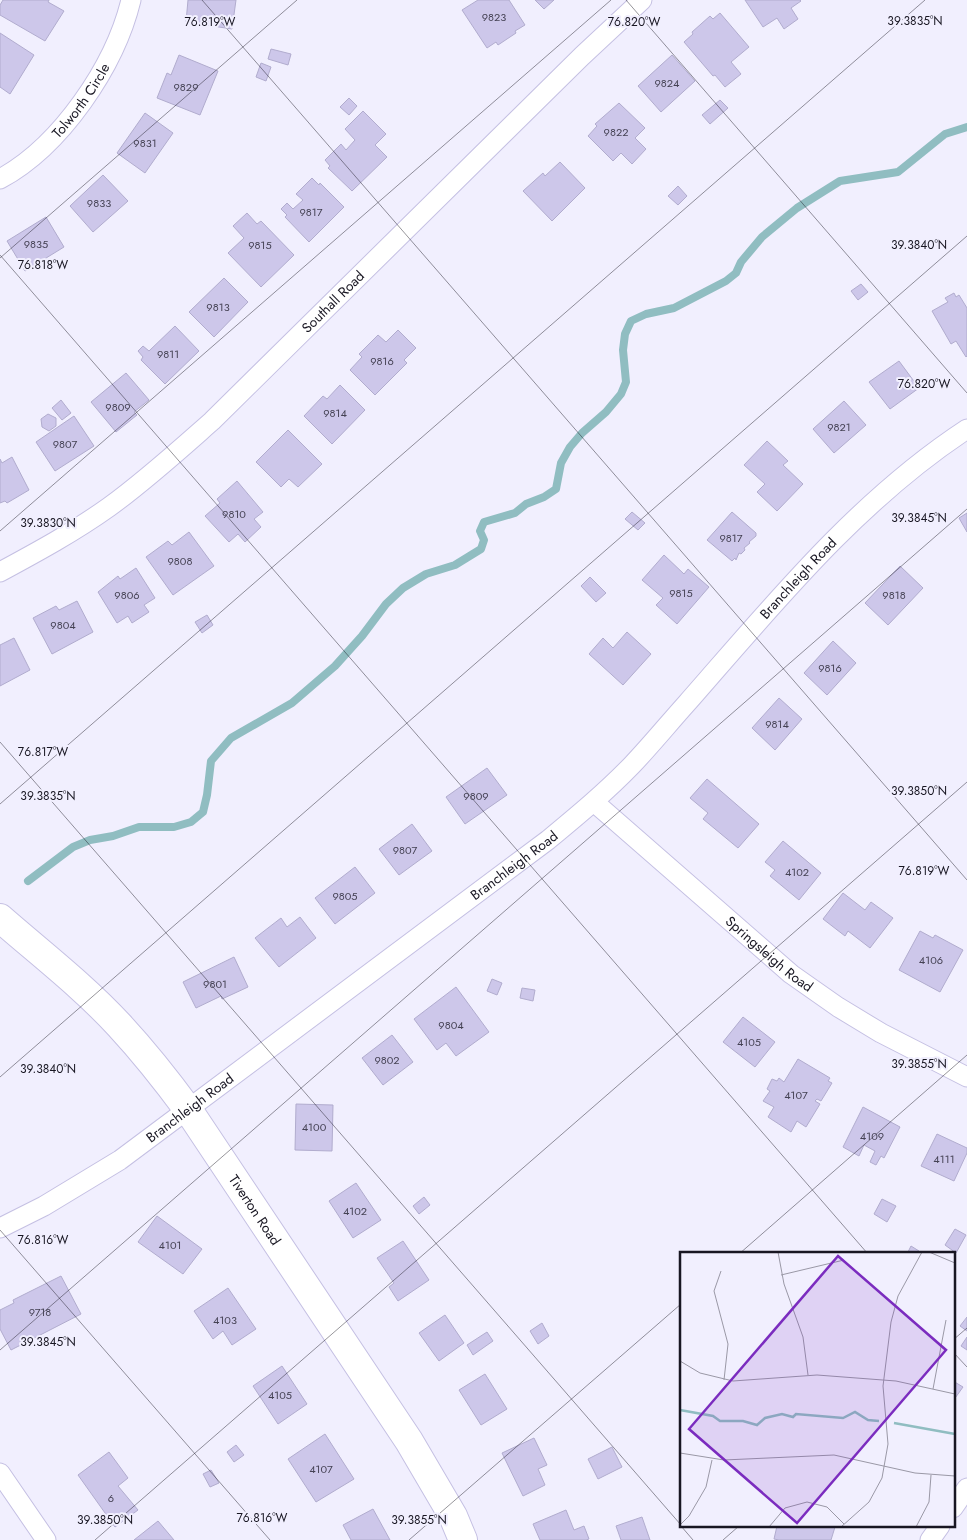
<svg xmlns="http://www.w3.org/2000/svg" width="967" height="1540" font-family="Jost,sans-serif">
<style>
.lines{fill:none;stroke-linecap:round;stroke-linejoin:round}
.stream{stroke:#90bdc1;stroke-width:8}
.building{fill:#cdc7ea;stroke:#b1acce}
.street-casing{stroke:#c5c0e3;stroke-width:21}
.secondary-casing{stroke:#c5c0e3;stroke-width:30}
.street{stroke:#fff;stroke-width:19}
.secondary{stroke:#fff;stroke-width:28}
.ticks{fill:none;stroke:#181622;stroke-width:1;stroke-opacity:0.45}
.labels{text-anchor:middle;stroke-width:4;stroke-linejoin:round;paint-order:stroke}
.number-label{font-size:11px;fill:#454254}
.street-label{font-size:14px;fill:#181622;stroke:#f1effe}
.inset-river{fill:none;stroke:#90bdc1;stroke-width:2.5}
.inset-road{fill:none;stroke:#9a98a6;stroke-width:1}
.view{fill:#7b2cbf;fill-opacity:0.15;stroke:#7b2cbf;stroke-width:2.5}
.inset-edge{fill:none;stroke:#181622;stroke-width:2.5}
.ticks-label{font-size:12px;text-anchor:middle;fill:#181622;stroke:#f1effe;stroke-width:4;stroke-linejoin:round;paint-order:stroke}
</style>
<rect width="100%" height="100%" fill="#f1effe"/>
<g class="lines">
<path class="stream" d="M 28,881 L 73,847 L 90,840 L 113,836 L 139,827 L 174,827 L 191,822 L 203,812 L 207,795 L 211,761 L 231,738 L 292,703 L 335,666 L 362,636 L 386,604 L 403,588 L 426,574 L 455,565 L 481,549 L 484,540 L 480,531 L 484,522 L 515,513 L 526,504 L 544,497 L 556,489 L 561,463 L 570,447 L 582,433 L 606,412 L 621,394 L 626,382 L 623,350 L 625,334 L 631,321 L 646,314 L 674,308 L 726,281 L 736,273 L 741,262 L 762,237 L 797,208 L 840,181 L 898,172 L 945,134 L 967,127"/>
</g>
<path class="building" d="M 3,0 L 49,0 L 48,2 L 64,11 L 45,41 L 0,15 L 0,5 Z
M 188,0 L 236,0 L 232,29 L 186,22 Z
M 478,0 L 509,0 L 525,25 L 515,31 L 516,33 L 498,45 L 496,42 L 487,48 L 462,10 Z
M 535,0 L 554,0 L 544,9 Z
M 745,0 L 800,0 L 801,1 L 791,8 L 798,19 L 784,29 L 777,18 L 763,27 Z
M 720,13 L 749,47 L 731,62 L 741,74 L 725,87 L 715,75 L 713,76 L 684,42 L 693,34 L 692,32 L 710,16 L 713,19 Z
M 0,33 L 34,55 L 10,94 L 0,87 Z
M 271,49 L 291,54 L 288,65 L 268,59 Z
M 179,55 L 218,71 L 200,115 L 157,98 L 167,73 L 171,75 Z
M 672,55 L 695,81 L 661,112 L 638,86 Z
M 261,63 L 271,67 L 266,81 L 256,77 Z
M 349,98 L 357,106 L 349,115 L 340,107 Z
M 720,100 L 728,108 L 710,124 L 702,115 Z
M 619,103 L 645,128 L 635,138 L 646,149 L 632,164 L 621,153 L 613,161 L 588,136 L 597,126 L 595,124 Z
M 363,111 L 386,134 L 375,145 L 387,157 L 352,191 L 328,168 L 330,166 L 325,160 L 341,144 L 346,150 L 355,140 L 345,129 Z
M 145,113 L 173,133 L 145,173 L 117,153 Z
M 560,162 L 585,188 L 552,221 L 523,191 L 543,173 L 545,176 Z
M 103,175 L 128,201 L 93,232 L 70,206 Z
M 312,178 L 319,185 L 320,183 L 344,207 L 309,242 L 285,217 L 287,215 L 281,209 L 287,203 L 293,209 L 303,200 L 296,194 Z
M 678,186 L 687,196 L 678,205 L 668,196 Z
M 247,213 L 257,224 L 261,221 L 294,255 L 261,287 L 228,253 L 244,238 L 233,226 Z
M 46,217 L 64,247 L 25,271 L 7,241 Z
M 224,278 L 248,302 L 214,337 L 189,312 Z
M 861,284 L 868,292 L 858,300 L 851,291 Z
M 954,293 L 956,297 L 959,295 L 967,308 L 967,356 L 966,357 L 956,341 L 951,344 L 932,311 L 948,302 L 945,298 Z
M 175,326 L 199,351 L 165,384 L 141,360 L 143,357 L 138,351 L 143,346 L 149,351 Z
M 398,330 L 416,348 L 404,360 L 407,363 L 375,395 L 350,370 L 362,357 L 359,354 L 378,335 L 386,342 Z
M 899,361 L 919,388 L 890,409 L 869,382 Z
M 126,373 L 149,400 L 134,412 L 137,415 L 116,432 L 91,402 Z
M 340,385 L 365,410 L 332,444 L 304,416 L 323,396 L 327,399 Z
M 61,400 L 71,413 L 62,420 L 52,408 Z
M 844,401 L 866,425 L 834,453 L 813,429 Z
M 48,414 L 56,418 L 56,426 L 49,431 L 42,427 L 41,419 Z
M 74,416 L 94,446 L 55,471 L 36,442 Z
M 288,430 L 322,464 L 298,487 L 289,479 L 281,487 L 256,462 Z
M 767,441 L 788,461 L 783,465 L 803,484 L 777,511 L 757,492 L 765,484 L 744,465 Z
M 12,457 L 29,490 L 7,503 L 5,501 L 0,503 L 0,459 L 2,463 Z
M 237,481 L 263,512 L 254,519 L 261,527 L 245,542 L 238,534 L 229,542 L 205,516 L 220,503 L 217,499 Z
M 632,512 L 645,523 L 638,530 L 625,519 Z
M 732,512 L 756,533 L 756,536 L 749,542 L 750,543 L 744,548 L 745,550 L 741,554 L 739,553 L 736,560 L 735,558 L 732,561 L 707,540 Z
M 967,513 L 967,532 L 959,518 Z
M 189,532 L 214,566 L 173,595 L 146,557 L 168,541 L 172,545 Z
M 664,555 L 684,574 L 688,569 L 709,587 L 677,624 L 656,605 L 663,598 L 642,580 Z
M 900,566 L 923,588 L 888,625 L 865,603 Z
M 136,568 L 155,598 L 144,605 L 149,612 L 132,623 L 128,616 L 117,623 L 98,592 L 118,576 L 120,579 Z
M 590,577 L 606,593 L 596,602 L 581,586 Z
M 77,601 L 93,632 L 52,654 L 33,618 L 56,606 L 59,610 Z
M 207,615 L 213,625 L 202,633 L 195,622 Z
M 627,632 L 651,654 L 623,685 L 589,654 L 603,638 L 613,648 Z
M 14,638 L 30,670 L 0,686 L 0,645 Z
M 833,641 L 856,663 L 827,695 L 804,673 Z
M 779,698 L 802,719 L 775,750 L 752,728 Z
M 487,768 L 507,795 L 465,824 L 446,797 Z
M 707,779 L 759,824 L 738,848 L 703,819 L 708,813 L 690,798 Z
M 412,824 L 432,851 L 399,875 L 379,849 Z
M 783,841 L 821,873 L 799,900 L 770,876 L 775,870 L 765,862 Z
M 355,867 L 375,893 L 335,924 L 315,898 Z
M 843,893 L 865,910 L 871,902 L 893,918 L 870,948 L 848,931 L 845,936 L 823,919 Z
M 300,917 L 316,938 L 279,967 L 255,938 L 281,918 L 287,927 Z
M 920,931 L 933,938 L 935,935 L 963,950 L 940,992 L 899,970 Z
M 234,957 L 248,987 L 222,999 L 221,996 L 196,1008 L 183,982 Z
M 492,979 L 502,983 L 497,995 L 487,991 Z
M 456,987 L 489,1032 L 456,1056 L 446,1043 L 437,1050 L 414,1019 Z
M 522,988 L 535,990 L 533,1001 L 520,998 Z
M 743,1017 L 775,1042 L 755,1067 L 723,1042 Z
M 392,1035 L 413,1062 L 383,1085 L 362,1058 Z
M 798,1059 L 830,1078 L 828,1081 L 832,1083 L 821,1101 L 817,1099 L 815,1101 L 820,1104 L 806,1127 L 797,1121 L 791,1132 L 768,1117 L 774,1107 L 763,1101 L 770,1091 L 767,1089 L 772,1079 L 777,1081 L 779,1078 L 784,1082 Z
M 296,1104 L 333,1105 L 332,1151 L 295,1150 Z
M 863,1107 L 900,1127 L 884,1158 L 881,1156 L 876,1165 L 870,1162 L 875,1151 L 864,1145 L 859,1156 L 843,1147 Z
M 937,1134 L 967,1148 L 967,1153 L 954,1181 L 921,1166 Z
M 356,1183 L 381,1220 L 353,1238 L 329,1201 Z
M 424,1197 L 430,1205 L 419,1214 L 413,1206 Z
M 882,1199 L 896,1206 L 887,1222 L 874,1214 Z
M 157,1216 L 202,1249 L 183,1274 L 138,1242 Z
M 955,1229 L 966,1235 L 956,1253 L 945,1245 Z
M 403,1241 L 429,1280 L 398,1301 L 389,1287 L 394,1283 L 377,1258 Z
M 911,1246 L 919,1251 L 918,1254 L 907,1254 Z
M 61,1276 L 81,1314 L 11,1350 L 0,1329 L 0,1310 L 14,1303 L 13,1300 Z
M 228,1288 L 256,1329 L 232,1345 L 223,1331 L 213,1339 L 194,1311 Z
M 445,1315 L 464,1343 L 439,1361 L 419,1333 Z
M 967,1317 L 967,1331 L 960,1326 Z
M 542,1323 L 549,1336 L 538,1344 L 530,1331 Z
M 487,1332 L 493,1341 L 473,1355 L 467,1345 Z
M 967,1337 L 967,1350 L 961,1346 Z
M 282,1366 L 307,1404 L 278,1424 L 253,1386 Z
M 485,1374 L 507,1409 L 481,1425 L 459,1390 Z
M 953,1381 L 963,1387 L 953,1401 Z
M 325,1434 L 354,1479 L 316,1502 L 288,1459 Z
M 534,1438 L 547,1465 L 538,1469 L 545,1485 L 523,1496 L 502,1453 Z
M 236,1445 L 244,1455 L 234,1462 L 227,1452 Z
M 612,1447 L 622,1467 L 598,1479 L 588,1459 Z
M 109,1452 L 128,1478 L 118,1486 L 138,1510 L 115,1527 L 78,1475 Z
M 211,1470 L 219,1483 L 210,1487 L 203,1474 Z
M 373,1509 L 390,1540 L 351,1540 L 343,1525 Z
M 566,1510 L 574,1530 L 584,1526 L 589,1539 L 586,1540 L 540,1540 L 533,1524 Z
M 642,1517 L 650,1540 L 621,1540 L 616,1526 Z
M 158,1521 L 174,1540 L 134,1540 Z
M 777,1526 L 831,1526 L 835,1527 L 831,1540 L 779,1540 L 774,1539 Z"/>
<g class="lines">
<defs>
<g id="street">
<path id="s1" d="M 0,179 C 61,146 115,66 131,0"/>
<path id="s2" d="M 0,572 C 37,552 74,532 109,507 C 145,481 178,451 212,421 L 582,56 L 642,0"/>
<path id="s3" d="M 594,802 L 791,974 L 838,1007 L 881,1033 L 967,1077"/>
<path id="s4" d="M 0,1228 L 44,1206 L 120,1160 L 548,840 C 577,816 606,792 632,765 C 651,745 669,723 687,703 C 773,605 857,501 967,429"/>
<path d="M 0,1473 L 46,1540"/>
<path d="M 953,1508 L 967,1488"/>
<path d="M 930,1540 L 940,1526"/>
</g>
<g id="secondary">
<path id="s5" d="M 0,918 C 40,953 83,986 119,1025 C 144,1052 167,1081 189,1111 L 409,1441 L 453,1516 L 463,1540"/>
</g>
</defs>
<use href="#street" class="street-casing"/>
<use href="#secondary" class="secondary-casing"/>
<use href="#street" class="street"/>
<use href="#secondary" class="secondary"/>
</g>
<path class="ticks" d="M 202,0 L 967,880M 626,0 L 967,393M 0,255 L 868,1254M 0,258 L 297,0M 0,531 L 611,0M 0,742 L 681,1525M 0,804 L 925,0M 0,1077 L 967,236M 0,1230 L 270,1540M 739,1254 L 967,1055M 953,1340 L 967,1328M 0,1350 L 967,509M 953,1352 L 967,1367M 681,1526 L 693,1540M 95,1540 L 967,782M 409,1540 L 681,1304M 723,1540 L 739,1526"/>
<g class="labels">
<g class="number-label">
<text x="494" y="21">9823</text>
<text x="667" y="87">9824</text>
<text x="186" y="91">9829</text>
<text x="616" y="136">9822</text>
<text x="145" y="147">9831</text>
<text x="99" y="207">9833</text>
<text x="311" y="216">9817</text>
<text x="36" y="248">9835</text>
<text x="260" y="249">9815</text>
<text x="218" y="311">9813</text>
<text x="168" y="358">9811</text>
<text x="382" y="365">9816</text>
<text x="118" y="411">9809</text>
<text x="335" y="417">9814</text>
<text x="839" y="431">9821</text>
<text x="65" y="448">9807</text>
<text x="234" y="518">9810</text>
<text x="731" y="542">9817</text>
<text x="180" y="565">9808</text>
<text x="681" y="597">9815</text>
<text x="127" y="599">9806</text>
<text x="894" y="599">9818</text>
<text x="63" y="629">9804</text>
<text x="830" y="672">9816</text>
<text x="777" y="728">9814</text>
<text x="476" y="800">9809</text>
<text x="405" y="854">9807</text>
<text x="797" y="876">4102</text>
<text x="345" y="900">9805</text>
<text x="931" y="964">4106</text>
<text x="215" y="988">9801</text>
<text x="451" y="1029">9804</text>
<text x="749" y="1046">4105</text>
<text x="387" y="1064">9802</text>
<text x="796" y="1099">4107</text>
<text x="314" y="1131">4100</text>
<text x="872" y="1140">4109</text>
<text x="944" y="1163">4111</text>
<text x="355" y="1215">4102</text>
<text x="170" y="1249">4101</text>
<text x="40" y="1316">9718</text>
<text x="225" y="1324">4103</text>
<text x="280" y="1399">4105</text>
<text x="321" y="1473">4107</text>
<text x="111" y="1502">6</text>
</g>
<g class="street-label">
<text dy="5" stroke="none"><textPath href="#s1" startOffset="114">Tolworth Circle</textPath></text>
<text dy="5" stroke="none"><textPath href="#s2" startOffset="431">Southall Road</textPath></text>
<text dy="5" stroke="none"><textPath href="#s4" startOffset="1035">Branchleigh Road</textPath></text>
<text dy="5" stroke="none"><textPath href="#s4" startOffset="630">Branchleigh Road</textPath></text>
<text dy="5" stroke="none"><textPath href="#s3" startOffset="232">Springsleigh Road</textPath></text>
<text dy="5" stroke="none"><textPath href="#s4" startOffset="225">Branchleigh Road</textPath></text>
<text dy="5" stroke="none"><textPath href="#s5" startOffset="390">Tiverton Road</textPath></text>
</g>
</g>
<g transform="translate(680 1252)">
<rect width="275" height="275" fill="#f1effe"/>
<path class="inset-river" d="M 0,158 L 33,164 L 40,169 L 63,169 L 77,173 L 85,166 L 102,162 L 113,165 L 116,162 L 163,166 L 175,160 L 188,168 L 199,169M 214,171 L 275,182"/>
<path class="inset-road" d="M 98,0 L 104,32 L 123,85 L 128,123M 249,0 L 275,11M 41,19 L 34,39 L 48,92 L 44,128M 101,23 L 164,8M 0,109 L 20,121 L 53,129 L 137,123 L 216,129 L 275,142M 253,137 L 266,68M 0,201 L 44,208 L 154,203 L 235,221 L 275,224M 0,273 L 9,264 L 26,235 L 32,208M 89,275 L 105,256 L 127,250 L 147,255 L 164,272M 161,275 L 189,250 L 202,226 L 208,192 L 203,134 L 211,70 L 218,44 L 242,0M 236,275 L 249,250 L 251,223"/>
<path class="view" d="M 158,4 L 266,98 L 117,271 L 9,177 Z"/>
<rect width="275" height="275" class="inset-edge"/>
</g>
<g class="ticks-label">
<text x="915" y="25">39.3835°N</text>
<text x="210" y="26">76.819°W</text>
<text x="634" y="26">76.820°W</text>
<text x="919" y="249">39.3840°N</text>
<text x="43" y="269">76.818°W</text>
<text x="924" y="388">76.820°W</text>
<text x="919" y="522">39.3845°N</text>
<text x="48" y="527">39.3830°N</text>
<text x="43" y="756">76.817°W</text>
<text x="919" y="795">39.3850°N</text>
<text x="48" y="800">39.3835°N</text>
<text x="924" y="875">76.819°W</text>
<text x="919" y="1068">39.3855°N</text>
<text x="48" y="1073">39.3840°N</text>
<text x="43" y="1244">76.816°W</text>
<text x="48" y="1346">39.3845°N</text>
<text x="262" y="1522">76.816°W</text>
<text x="105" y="1524">39.3850°N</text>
<text x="419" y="1524">39.3855°N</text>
</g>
</svg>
